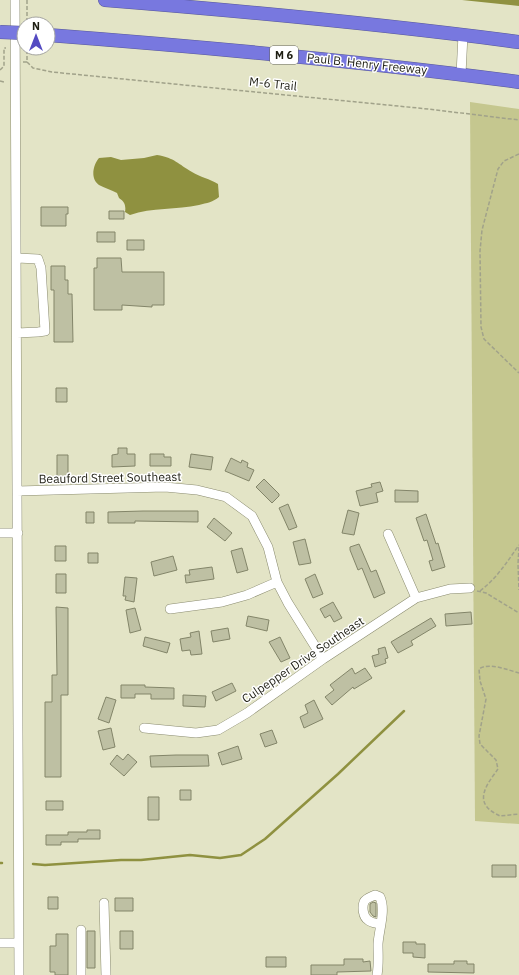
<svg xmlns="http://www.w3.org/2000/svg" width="519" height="975" font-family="'IBM Plex Sans',sans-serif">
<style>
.green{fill:#c5c78f}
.water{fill:#8f9140}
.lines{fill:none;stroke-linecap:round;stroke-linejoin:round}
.stream{stroke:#8f9140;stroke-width:2.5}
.building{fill:#bec0a3;stroke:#838569}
.minor-casing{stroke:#8a8b6f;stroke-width:10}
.highway-casing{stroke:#585898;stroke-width:14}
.path{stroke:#a1a28a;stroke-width:1.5;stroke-dasharray:4 2;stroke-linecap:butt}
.minor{stroke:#fff;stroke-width:9}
.highway{stroke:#7878df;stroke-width:13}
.highway-bridge-casing{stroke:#585898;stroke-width:14;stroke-linecap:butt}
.highway-bridge{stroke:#7878df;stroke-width:13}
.labels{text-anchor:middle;stroke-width:3;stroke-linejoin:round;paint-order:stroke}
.shield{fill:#fff;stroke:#62625a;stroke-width:1}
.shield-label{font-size:11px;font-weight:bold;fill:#1e1e13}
.street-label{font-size:12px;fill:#1e1e13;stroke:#fff}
</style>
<rect width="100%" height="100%" fill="#e3e4c6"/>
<path class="green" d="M 470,102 L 519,109 L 519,824 L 475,821 Z"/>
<path class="water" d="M 462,0 L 519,0 L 519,6 Z
M 157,155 C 175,158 178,164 192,172 C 200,177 210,179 218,184 L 219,197 C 213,202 207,203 199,205 C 177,210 152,207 130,215 L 125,212 C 126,206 125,202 119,198 L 117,193 C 112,190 104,188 99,185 C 90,179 93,165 99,158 L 111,157 L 121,160 L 144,158 Z"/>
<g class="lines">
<path class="stream" d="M 0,863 L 2,863
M 33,864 L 45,865 L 121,860 L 141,860 L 190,855 L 220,858 L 241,855 L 265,839 L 338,774 L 404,711"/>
</g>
<path class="building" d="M 41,207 L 68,207 L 68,214 L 66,214 L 66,226 L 41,226 Z
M 109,211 L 124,211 L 124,219 L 109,219 Z
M 97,232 L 115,232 L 115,242 L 97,242 Z
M 127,240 L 144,240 L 144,250 L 127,250 Z
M 97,258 L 121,258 L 122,272 L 164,272 L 164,305 L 152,305 L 152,307 L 122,305 L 122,310 L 94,310 L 94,268 L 97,268 Z
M 51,266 L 65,266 L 65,280 L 68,280 L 68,294 L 72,294 L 73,342 L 54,342 L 54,290 L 51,290 Z
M 56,388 L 67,388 L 67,402 L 56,402 Z
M 118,448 L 127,448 L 127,454 L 135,454 L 135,466 L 112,467 L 112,455 L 118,454 Z
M 150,454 L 164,454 L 164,457 L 171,457 L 171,466 L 150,466 Z
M 191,454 L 213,457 L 211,470 L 189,467 Z
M 57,455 L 68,455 L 68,477 L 57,477 Z
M 231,458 L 241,463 L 242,460 L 248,463 L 247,467 L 254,470 L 249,481 L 225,471 Z
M 264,479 L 279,494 L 279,496 L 272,503 L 256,487 Z
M 380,482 L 383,491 L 376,493 L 378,502 L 360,506 L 356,491 L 372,487 L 371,484 Z
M 395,490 L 418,491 L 418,502 L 395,502 Z
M 288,504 L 297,527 L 289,530 L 279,508 Z
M 348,510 L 359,513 L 354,535 L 342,533 Z
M 143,511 L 198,511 L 198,522 L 135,521 L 135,523 L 108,523 L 108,512 Z
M 86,512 L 94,512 L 94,523 L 86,523 Z
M 426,514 L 436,544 L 438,543 L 445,567 L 432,571 L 429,561 L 433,560 L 427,540 L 424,541 L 416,518 Z
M 214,518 L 232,533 L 225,541 L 207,527 Z
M 305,539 L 311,563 L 299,565 L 293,542 Z
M 359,544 L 371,572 L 376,570 L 385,593 L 374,598 L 362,568 L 358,570 L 350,550 L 350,547 Z
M 55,546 L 66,546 L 66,561 L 55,561 Z
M 242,548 L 248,570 L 237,573 L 231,551 Z
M 88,553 L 98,553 L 98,563 L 88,563 Z
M 173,556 L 177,570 L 154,576 L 151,562 Z
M 212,567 L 214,579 L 186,583 L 185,575 L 190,575 L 189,570 Z
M 56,574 L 66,574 L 66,593 L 56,593 Z
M 315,574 L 323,594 L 313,598 L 305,579 Z
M 125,577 L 137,578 L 134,602 L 125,600 L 126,596 L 123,596 Z
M 333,602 L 342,618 L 334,622 L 330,615 L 325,618 L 320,609 Z
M 56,607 L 68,608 L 68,695 L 61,695 L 61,777 L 45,777 L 45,702 L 52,702 L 52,675 L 57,675 Z
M 135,608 L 141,630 L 130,633 L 126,610 Z
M 471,612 L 472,624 L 446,626 L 445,614 Z
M 248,616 L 269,620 L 267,631 L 246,626 Z
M 431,618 L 436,626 L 411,641 L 413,645 L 398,653 L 391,642 Z
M 228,628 L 230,639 L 213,642 L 211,631 Z
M 199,631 L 202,654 L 191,655 L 190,650 L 182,651 L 180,639 L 191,637 L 190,633 Z
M 145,637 L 170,643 L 167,653 L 143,646 Z
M 280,637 L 290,658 L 281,662 L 269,642 Z
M 385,647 L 388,658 L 385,659 L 386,663 L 375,667 L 372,656 L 379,654 L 378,649 Z
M 352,668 L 355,674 L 365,668 L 372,678 L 354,689 L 353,687 L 332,705 L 325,697 L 334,690 L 330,685 Z
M 232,683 L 236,691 L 216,701 L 212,692 Z
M 121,685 L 145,685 L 145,687 L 174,688 L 174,699 L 151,699 L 151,694 L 135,694 L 135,698 L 121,698 Z
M 183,695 L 206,696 L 205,707 L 183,706 Z
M 106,697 L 116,700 L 109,723 L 98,719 Z
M 314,700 L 323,719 L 304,728 L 300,717 L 308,713 L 305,705 Z
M 111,728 L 115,747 L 103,750 L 98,731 Z
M 272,730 L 277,743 L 265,747 L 260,734 Z
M 238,746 L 242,759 L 222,765 L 218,753 Z
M 128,754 L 137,762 L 124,776 L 110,764 L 117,755 L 123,760 Z
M 176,755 L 208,755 L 209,766 L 151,767 L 150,756 Z
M 180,790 L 191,790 L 191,800 L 180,800 Z
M 148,797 L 159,797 L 159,820 L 148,820 Z
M 46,801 L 63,801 L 63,810 L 46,810 Z
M 87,830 L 100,830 L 100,839 L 78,839 L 78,842 L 61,842 L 61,845 L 46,845 L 46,835 L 68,835 L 68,832 L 87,832 Z
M 492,865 L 516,865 L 516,877 L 492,877 Z
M 48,897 L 58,897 L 58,909 L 48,909 Z
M 115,898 L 133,898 L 133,911 L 115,911 Z
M 373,902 L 376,903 L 376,917 L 373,916 L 370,912 L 370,904 Z
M 87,931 L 95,931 L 95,968 L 87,968 Z
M 120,931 L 133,931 L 133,949 L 120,949 Z
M 56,934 L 68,934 L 68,975 L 55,975 L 55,972 L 50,972 L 50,946 L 56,946 Z
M 403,942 L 416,942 L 416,944 L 425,944 L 425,958 L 413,957 L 413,953 L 403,953 Z
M 266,957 L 286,957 L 286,967 L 266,967 Z
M 344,959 L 363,959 L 363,962 L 370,961 L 371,971 L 337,972 L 337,975 L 311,975 L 311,965 L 344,965 Z
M 454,961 L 467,961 L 467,964 L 474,964 L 474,973 L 428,972 L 428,964 L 454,964 Z"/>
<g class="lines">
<defs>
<path id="minor" d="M 15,0 L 19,975
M 461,74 L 463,35
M 17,258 L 38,259 L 41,268 L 45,331 L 38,332 L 17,333
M 17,491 L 165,487 L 197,490 L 226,497 L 252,516 L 268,547 L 277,582 L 288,603 L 323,659
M 0,533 L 18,533
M 388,534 L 416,598
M 170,609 L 222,602 L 247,595 L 277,582
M 144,728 L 196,733 L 218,730 L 247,713 L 323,659 L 416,598 L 450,589 L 470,588
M 104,903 L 106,975
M 81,930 L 81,975
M 0,943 L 18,943
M 377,975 C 379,965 378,954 378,944 C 379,929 386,910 380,897 L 375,895 C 371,897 366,898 364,902 C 362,907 363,917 368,920 C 371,923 376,923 380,924"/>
<path id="highway" d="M 105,0 C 244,11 381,24 519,42
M 48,35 C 205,47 363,61 519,82"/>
</defs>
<use href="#minor" class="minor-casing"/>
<use href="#highway" class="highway-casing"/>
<path class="path" d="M 27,0 L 27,24
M 23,62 L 27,62 L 27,48
M 27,62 L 33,68 L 52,72 L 428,109 L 519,120
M 0,70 L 4,66 L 4,48 L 6,48
M 0,81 L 4,82
M 519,154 L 504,161 L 498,169 L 482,230 L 480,251 L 481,327 L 484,339 L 519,373
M 519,547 L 518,564 L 519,590
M 477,591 L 486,593 L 519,613
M 480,591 C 497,578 507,562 519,545
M 519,673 C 508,670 489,662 479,669 L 480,681 L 486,699 L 479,736 L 480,744 L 496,760 L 498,769 C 491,779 477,795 487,807 C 490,811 496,814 500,816 L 519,814"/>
<use href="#minor" class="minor"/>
<use href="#highway" class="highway"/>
<defs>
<path id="highway-bridge" d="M 0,32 L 24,33"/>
</defs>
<use href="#highway-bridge" class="highway-bridge-casing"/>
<use href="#highway-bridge" class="highway-bridge"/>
</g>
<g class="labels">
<rect class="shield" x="270" y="46" width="28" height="18" rx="3"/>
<g class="shield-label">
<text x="284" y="59">M 6</text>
</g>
<g class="street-label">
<text transform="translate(367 64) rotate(6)" y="4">Paul B. Henry Freeway</text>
<text transform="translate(273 84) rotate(6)" y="4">M-6 Trail</text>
<text transform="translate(110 478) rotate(-1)" y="4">Beauford Street Southeast</text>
<text transform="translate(303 660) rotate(-34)" y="4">Culpepper Drive Southeast</text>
</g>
</g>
<g transform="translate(36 36)"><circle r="19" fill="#ffffff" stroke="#a5a5a1"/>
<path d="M0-3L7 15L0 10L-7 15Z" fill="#544bc2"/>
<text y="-6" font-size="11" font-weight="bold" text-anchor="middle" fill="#1e1e13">N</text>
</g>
</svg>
